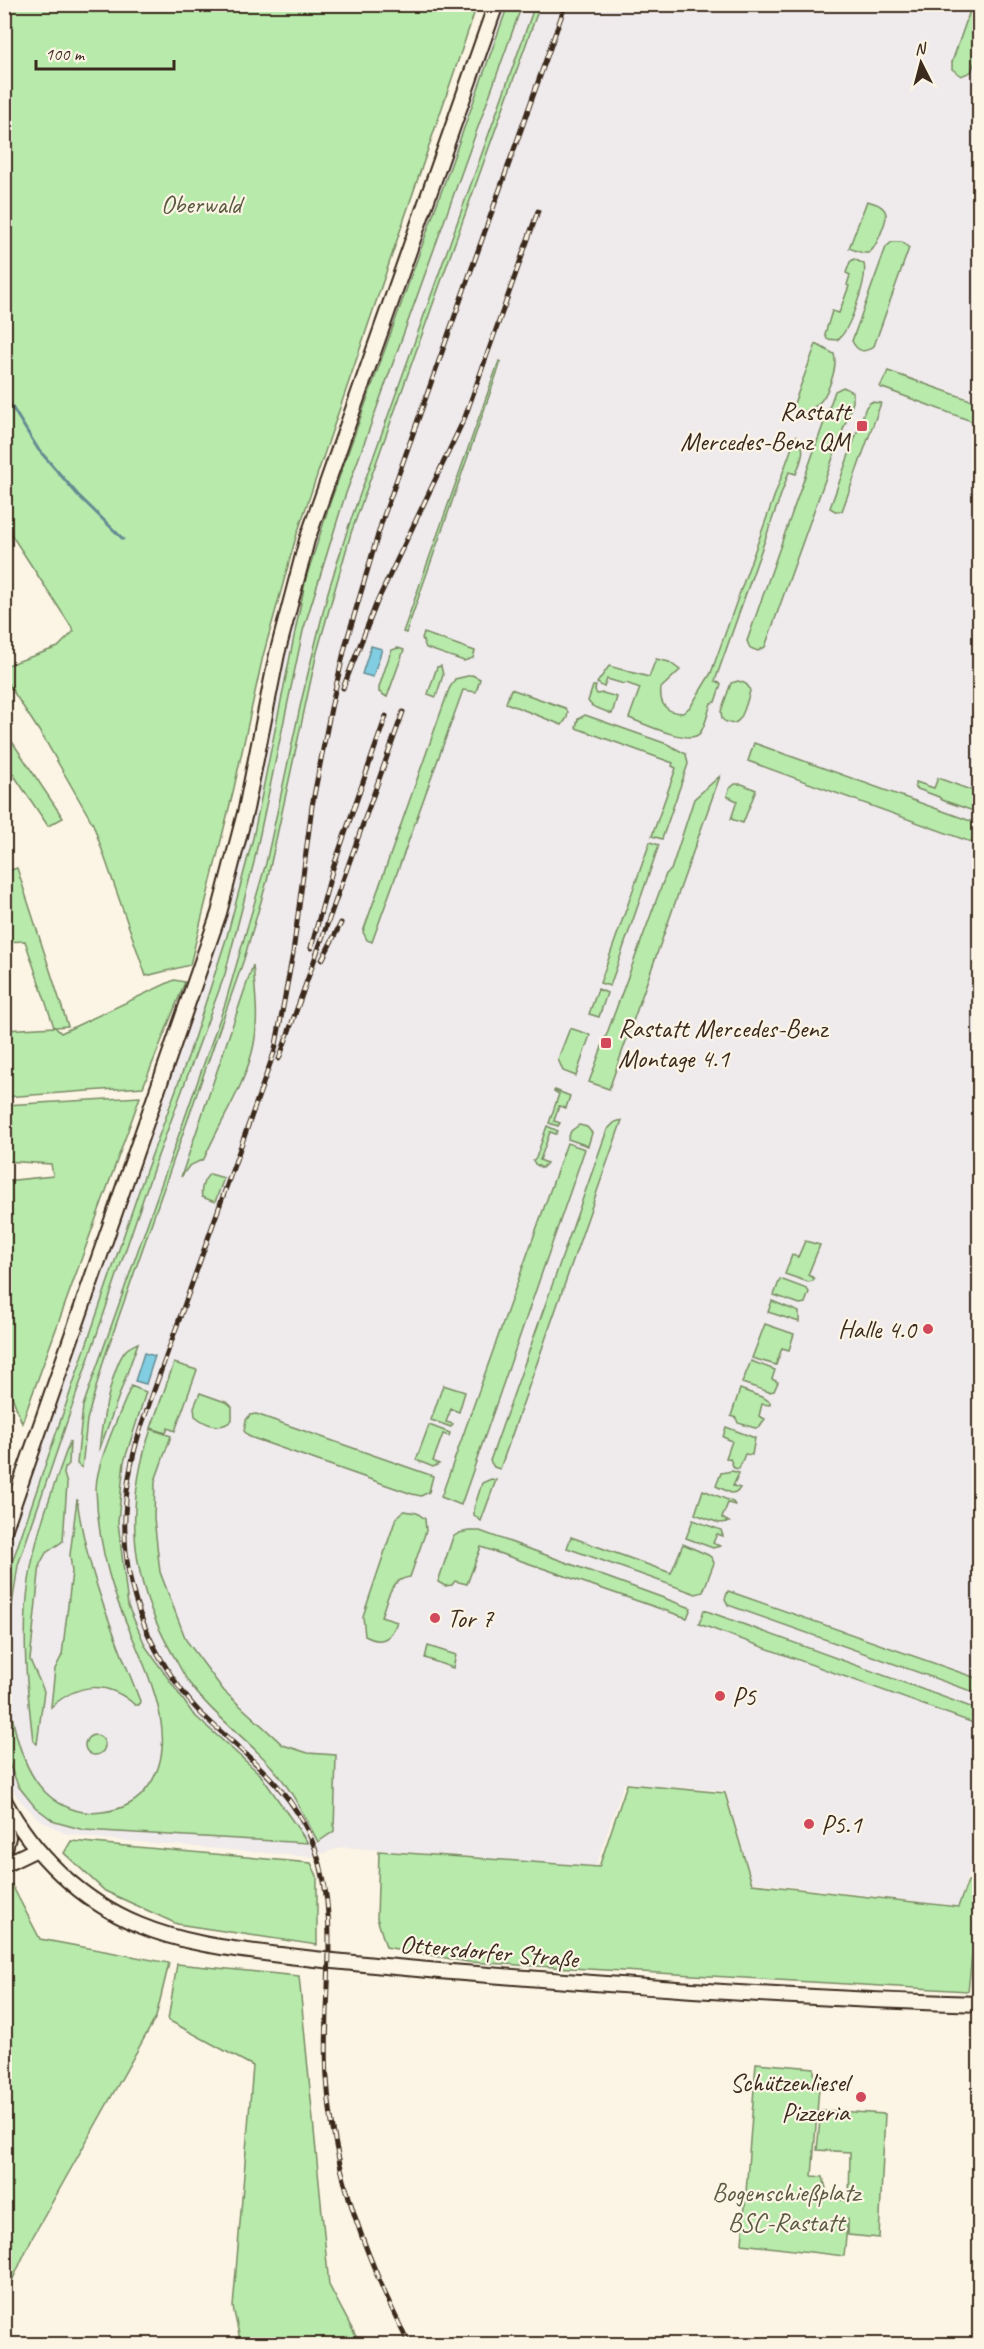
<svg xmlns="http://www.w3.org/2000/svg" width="984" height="2349" font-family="Caveat,sans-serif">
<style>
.built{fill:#efeaeb}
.green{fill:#b7eaab;stroke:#798a64;stroke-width:1.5}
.water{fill:#81cde1;stroke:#658c93;stroke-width:1.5}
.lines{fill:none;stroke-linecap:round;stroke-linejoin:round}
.stream{stroke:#658c93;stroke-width:3}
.minor-casing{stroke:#3b2a1e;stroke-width:18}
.minor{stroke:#fcf5e5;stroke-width:14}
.rail-casing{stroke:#3b2a1e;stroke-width:5}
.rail{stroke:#fcf5e5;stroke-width:3;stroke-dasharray:9;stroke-linecap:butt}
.poi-dot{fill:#d1495b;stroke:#fcf5e5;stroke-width:2}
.labels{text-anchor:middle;stroke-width:4.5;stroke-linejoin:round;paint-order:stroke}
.park-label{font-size:26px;fill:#5a5a41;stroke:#fcf5e5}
.poi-label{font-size:26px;fill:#3b2a1e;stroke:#fcf5e5;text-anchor:start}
.street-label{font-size:26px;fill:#3b2a1e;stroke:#fcf5e5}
</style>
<rect width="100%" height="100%" fill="#fcf5e5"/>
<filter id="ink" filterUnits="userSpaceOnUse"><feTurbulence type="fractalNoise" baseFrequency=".0167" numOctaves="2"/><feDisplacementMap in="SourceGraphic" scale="12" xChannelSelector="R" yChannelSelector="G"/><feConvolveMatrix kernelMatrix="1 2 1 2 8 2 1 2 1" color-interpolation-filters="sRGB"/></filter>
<g filter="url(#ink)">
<path class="built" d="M 503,5 L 979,5 L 980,1858 L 974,1857 L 958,1906 L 752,1882 L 726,1791 L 624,1783 L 596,1866 L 342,1847 L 312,1857 L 93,1838 L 64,1833 L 37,1818 L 17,1797 L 5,1774 L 5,1555 L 166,1094 L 226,916 L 250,826 L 284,658 L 313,542 Z"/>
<path class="green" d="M 5,4 L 477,5 L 296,537 L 263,656 L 234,788 L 190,965 L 146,976 L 93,824 L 45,740 L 5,679 L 5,666 L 58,647 L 74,631 L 5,525 Z
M 508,5 L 522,5 L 344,499 L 303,631 L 254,862 L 225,974 L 155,1164 L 18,1565 C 15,1587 11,1610 8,1632 C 4,1679 11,1757 45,1792 C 60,1807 81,1815 102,1812 C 121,1810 137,1803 148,1787 C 189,1732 132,1647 114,1591 C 103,1557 97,1524 96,1489 C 96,1462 121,1412 131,1386 L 146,1392 L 124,1462 L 118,1522 L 128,1606 L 146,1647 L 193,1714 L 260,1774 L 308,1843 L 84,1830 L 55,1822 L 35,1807 L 19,1787 L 5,1755 L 5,1583 L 143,1179 L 188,1057 L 227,936 L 253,838 L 306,578 L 330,503 Z
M 535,5 L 540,5 L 351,533 L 317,652 L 267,881 L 244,959 L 104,1359 L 87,1420 L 82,1468 L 77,1464 L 83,1406 L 225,1004 L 266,863 L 302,698 L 328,592 L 349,525 Z
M 972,5 L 979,5 L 979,51 L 971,72 L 961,76 L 952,69 L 952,62 Z
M 867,201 C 874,203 884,205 886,214 C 887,221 875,251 868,253 C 862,254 855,250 849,248 Z
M 892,242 L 902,242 L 909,248 L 874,346 C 865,353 858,353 852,341 L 886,247 Z
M 854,259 L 864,264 C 868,278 849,333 837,340 L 827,339 L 825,334 L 832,311 L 839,313 L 849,286 L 847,285 L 850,275 L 846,273 L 850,262 Z
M 816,344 L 834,354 C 838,367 828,396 817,405 C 813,408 808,410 803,412 L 792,409 Z
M 499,361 L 501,362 L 406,633 L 403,632 Z
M 888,371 L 979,403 L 979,424 L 880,387 Z
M 843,387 L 853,392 L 853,402 L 765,647 L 758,651 L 750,648 L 747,641 L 835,391 Z
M 871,402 L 881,403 L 842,511 L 835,511 L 830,508 L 866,407 Z
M 796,436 C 808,448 801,460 796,474 L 789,472 L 715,681 L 721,684 L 715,702 L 711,703 C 708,712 706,725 700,733 C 690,746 642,723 629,718 L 640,688 L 626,683 L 624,684 L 607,679 L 604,687 L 597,683 L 609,666 L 649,677 L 656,659 L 669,662 L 680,670 L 661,688 C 659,704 666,713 683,713 L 691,706 L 711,673 Z
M 424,633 L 475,651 L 473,658 L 464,661 L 426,648 L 422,638 Z
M 398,648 L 404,650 L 387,697 L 379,692 L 379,687 L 390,654 L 392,650 Z
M 441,666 L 443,675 L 436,697 L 428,694 L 437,667 Z
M 472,675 L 480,679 L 476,692 L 463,690 L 372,942 L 367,940 L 363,932 L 449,689 L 455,679 Z
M 738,681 C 744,682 749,684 750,691 C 746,704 741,735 722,719 L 721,711 L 731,683 Z
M 593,686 L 596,686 L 595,690 L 597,694 L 603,693 L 617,697 L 612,714 L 592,706 L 588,701 Z
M 511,689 L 565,708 L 568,712 L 567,718 L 562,725 L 506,703 Z
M 585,715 L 667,744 L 686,754 L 688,764 L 662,839 L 652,836 L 676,768 L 672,766 L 673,763 L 576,728 L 578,719 Z
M 4,731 L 5,731 L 63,818 L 48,826 L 5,762 Z
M 754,743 L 979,824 L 979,845 L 748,761 Z
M 720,776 L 609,1089 L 589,1082 L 666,874 L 671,870 L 694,799 Z
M 938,778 L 979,793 L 979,813 L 942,800 L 939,797 L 915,788 L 916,782 L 934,788 Z
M 735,784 L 742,784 L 756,790 L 743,823 L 731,819 L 737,801 L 727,796 L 729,789 Z
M 650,842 L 659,845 L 610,986 L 600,983 Z
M 17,868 L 68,1026 L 55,1027 L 61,1033 L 174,980 L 185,982 L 143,1087 L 5,1097 L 5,1030 L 54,1027 L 25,941 L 5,942 L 5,872 Z
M 253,965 C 255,991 259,1018 254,1044 C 246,1085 220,1121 204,1159 L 189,1166 L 181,1177 Z
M 598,989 L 607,993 L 599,1017 L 589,1014 Z
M 570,1028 L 590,1035 L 576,1076 L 563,1071 L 558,1059 Z
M 555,1090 L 570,1096 L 566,1108 L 559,1106 L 554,1121 L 560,1123 L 558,1126 L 549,1123 L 559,1094 L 554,1091 Z
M 140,1097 L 22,1423 L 5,1377 L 5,1181 L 53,1176 L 51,1164 L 5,1161 L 5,1105 Z
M 622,1120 L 500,1469 L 494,1467 L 490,1461 L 607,1130 L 615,1122 Z
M 579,1125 L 587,1127 L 592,1133 L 588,1146 L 568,1139 L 571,1131 Z
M 547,1126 L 558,1131 L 556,1134 L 550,1132 L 540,1160 L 547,1163 L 542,1168 L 535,1164 L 533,1160 L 536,1158 Z
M 567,1143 L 585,1149 L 461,1505 L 441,1497 Z
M 210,1174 L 224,1178 L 215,1202 L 202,1197 C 200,1189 204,1178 210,1174 Z
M 805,1241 L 820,1245 L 808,1275 L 814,1278 L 813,1281 L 808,1282 L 785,1274 L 792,1255 L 798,1257 Z
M 780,1279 L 807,1289 L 809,1292 L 805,1303 L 800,1304 L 774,1295 Z
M 772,1301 L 799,1312 L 799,1322 L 768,1312 Z
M 765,1324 L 794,1334 L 789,1350 L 782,1348 L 776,1365 L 752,1358 Z
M 138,1343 L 99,1451 C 101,1429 111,1367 126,1350 C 129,1347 134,1345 138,1343 Z
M 751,1361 L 775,1370 L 772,1379 L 778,1382 L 774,1391 L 769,1392 L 742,1383 Z
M 174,1363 L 197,1370 L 175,1431 L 168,1428 L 166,1433 L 151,1428 Z
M 443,1385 L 465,1392 L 459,1412 L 451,1409 L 446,1422 L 453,1424 L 451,1427 L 431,1420 Z
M 740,1389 L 764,1398 L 770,1402 L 770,1405 L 762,1404 L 759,1416 L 765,1419 L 760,1427 L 755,1428 L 738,1423 L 736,1418 L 731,1416 Z
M 200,1393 L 228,1403 L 232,1407 L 232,1420 C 221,1431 206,1425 195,1416 L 194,1407 Z
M 256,1414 L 433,1476 L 429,1492 L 421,1496 L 412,1494 L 250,1437 L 244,1431 L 246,1420 L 250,1415 Z
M 429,1425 L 450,1433 L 449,1436 L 443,1434 L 433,1461 L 439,1464 L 433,1467 L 416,1460 Z
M 726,1427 L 755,1438 L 752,1455 L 745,1454 L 739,1469 L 734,1468 L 730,1459 L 726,1458 L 732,1441 L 723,1437 Z
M 151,1429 L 171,1436 L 155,1481 L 154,1518 L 160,1572 L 186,1640 L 224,1691 L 283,1745 L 308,1753 L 336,1755 L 334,1831 L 318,1842 C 304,1816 291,1787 270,1765 C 245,1737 213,1715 190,1684 C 183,1675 178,1663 172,1653 C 130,1581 124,1508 151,1429 Z
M 70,1441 L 69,1464 L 65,1468 L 64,1474 L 67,1484 L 63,1541 L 46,1553 L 40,1564 L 30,1660 L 44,1691 L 37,1744 L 33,1741 C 27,1688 21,1635 29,1581 C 35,1533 54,1486 70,1441 Z
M 732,1471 L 739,1473 L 733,1486 L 740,1488 L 737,1492 L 731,1493 L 716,1486 L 721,1473 Z
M 491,1479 L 496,1480 L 481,1521 L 474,1515 L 474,1508 L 482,1483 Z
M 703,1490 L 733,1502 L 735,1505 L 728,1503 L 722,1518 L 729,1522 L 719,1523 L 695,1514 Z
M 77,1499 C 86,1570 114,1634 140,1701 L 139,1705 L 135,1705 C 107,1680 78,1683 51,1707 L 55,1669 L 62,1655 L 72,1572 L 70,1555 Z
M 404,1511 L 417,1513 L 425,1519 L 426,1531 L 410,1577 C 390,1579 387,1600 381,1617 L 397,1622 C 391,1639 382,1645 365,1636 L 363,1616 L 396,1518 Z
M 693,1520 L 721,1530 L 723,1536 L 717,1534 L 713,1543 L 720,1546 L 713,1548 L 686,1538 Z
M 469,1531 L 480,1531 L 691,1608 L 687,1618 L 481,1547 L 467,1584 L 455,1581 L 452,1585 L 445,1586 L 438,1582 L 453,1537 L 459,1533 Z
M 571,1537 L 671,1573 L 683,1544 L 708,1555 L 712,1558 L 714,1563 L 703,1592 L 696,1594 L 567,1548 Z
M 728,1591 L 979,1679 L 979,1694 L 728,1605 L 725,1599 Z
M 704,1610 L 979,1710 L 979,1725 L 699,1624 Z
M 428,1646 L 456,1655 L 453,1668 L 425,1658 Z
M85 1745a10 10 0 1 1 20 0a10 10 0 1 1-20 0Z
M 627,1784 L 725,1793 L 752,1884 L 958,1907 L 968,1881 L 971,1881 L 978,1860 L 979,1861 L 979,1895 L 968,1991 L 468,1962 L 386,1947 L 377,1918 L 379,1851 L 599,1867 Z
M 71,1841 L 311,1863 L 317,1876 L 317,1945 L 177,1924 L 105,1891 L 64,1853 Z
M 12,1885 L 40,1939 L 169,1963 L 156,2017 L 31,2240 L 5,2296 L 4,1887 Z
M 177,1964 L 299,1976 L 329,2285 L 360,2344 L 241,2344 L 233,2307 L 253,2066 L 168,2020 Z
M 756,2063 L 814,2068 L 814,2075 L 820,2075 L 812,2176 L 823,2177 L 828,2196 L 849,2202 L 850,2152 L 817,2150 L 821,2110 L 885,2114 L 879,2238 L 848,2235 L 848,2218 L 844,2256 L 742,2244 Z"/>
<path class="water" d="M 371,646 L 382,649 L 373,677 L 362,674 Z
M 144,1353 L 155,1356 L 146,1384 L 135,1381 Z"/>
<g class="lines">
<path class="stream" d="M 4,394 L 38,449 L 78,495 L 123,539"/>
<defs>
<path id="minor" d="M 4,1531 L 219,913 L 246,809 L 277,654 L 307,540 L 496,4
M 4,1800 C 33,1854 81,1901 139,1925 C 184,1944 232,1949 280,1955 C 337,1962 394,1967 451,1972 C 627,1986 803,1999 980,2004
M 4,1820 L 8,1837 L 4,1853
M 4,1865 L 37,1849"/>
</defs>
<use href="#minor" class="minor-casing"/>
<use href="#minor" class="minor"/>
<defs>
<path id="rail" d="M 343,688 L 377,602 L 465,417 L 538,211
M 311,948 L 332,871 L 386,716
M 322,960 L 341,923
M 279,1059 L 403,712
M 409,2344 C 367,2260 333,2173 327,2078 C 322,2002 341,1919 315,1848 C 294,1790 250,1759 207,1719 C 192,1706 180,1689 169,1672 C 119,1595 114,1514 141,1427 L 275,1050 L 293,953 L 312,806 L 331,708 L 346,643 L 382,521 L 565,6"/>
</defs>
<use href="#rail" class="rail-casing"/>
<use href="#rail" class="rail"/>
</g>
</g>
<g class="poi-dot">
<rect x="856" y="420" width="12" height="12" rx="3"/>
<rect x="600" y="1037" width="12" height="12" rx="3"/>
<circle cx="928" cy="1329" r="6"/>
<circle cx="435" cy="1618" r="6"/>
<circle cx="720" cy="1696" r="6"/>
<circle cx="809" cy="1824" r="6"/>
<circle cx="861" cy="2097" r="6"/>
</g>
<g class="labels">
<g class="park-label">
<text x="201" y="213">Oberwald</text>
<text x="786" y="2201">Bogenschießplatz<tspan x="786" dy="30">BSC-Rastatt</tspan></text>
</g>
<g class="poi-label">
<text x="850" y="420" text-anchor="end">Rastatt<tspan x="850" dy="30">Mercedes-Benz QM</tspan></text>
<text x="618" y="1037">Rastatt Mercedes-Benz<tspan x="618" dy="30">Montage 4.1</tspan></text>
<text x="916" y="1338" text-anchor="end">Halle 4.0</text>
<text x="447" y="1627">Tor 7</text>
<text x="732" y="1705">P5</text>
<text x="821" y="1833">P5.1</text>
<text x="849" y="2091" text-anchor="end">Schützenliesel<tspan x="849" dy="30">Pizzeria</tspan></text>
</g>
<g class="street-label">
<text transform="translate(489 1951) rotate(5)" y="9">Ottersdorfer Straße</text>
</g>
</g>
<rect width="984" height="2349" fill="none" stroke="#fcf5e5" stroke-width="24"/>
<rect x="12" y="12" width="960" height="2325" fill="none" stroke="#3b2a1e" stroke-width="2" filter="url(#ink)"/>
<g transform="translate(921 63) rotate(354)" stroke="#fcf5e5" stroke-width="4.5" paint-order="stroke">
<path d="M0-4.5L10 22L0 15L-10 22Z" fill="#3b2a1e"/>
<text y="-9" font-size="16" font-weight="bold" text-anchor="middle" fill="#3b2a1e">N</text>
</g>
<path d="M36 60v9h138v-9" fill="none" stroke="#3b2a1e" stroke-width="3"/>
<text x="45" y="60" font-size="18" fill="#3b2a1e" stroke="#fcf5e5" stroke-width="4.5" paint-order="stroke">100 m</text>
</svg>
